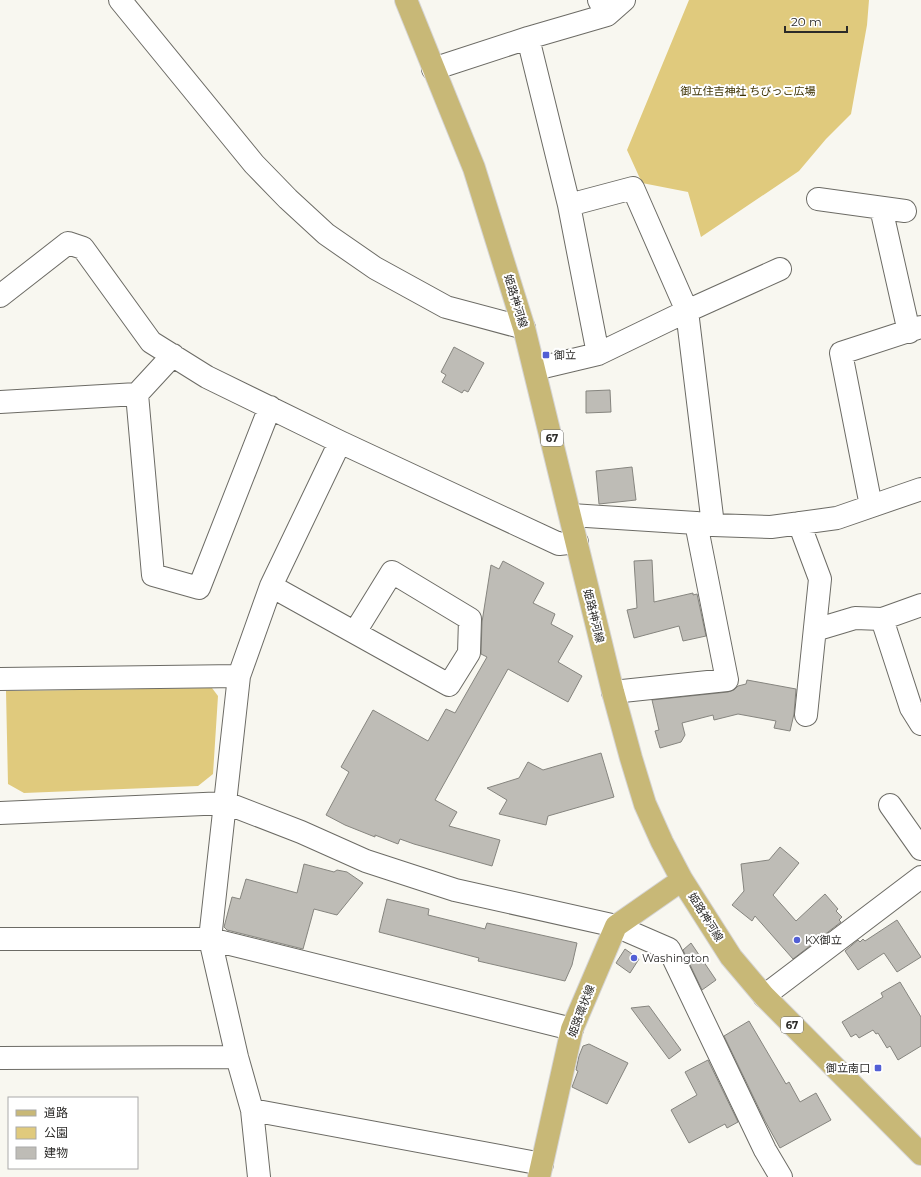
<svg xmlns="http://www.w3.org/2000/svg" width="921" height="1177" font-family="Montserrat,'Noto Sans JP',sans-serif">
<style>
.green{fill:#e0ca7d}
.building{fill:#bebcb6;stroke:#86857f}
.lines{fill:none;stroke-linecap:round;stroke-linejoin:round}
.minor-casing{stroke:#6c6b65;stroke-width:24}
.major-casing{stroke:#d5d4d4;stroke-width:24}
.minor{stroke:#fff;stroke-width:22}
.major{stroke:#c8b877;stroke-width:22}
.poi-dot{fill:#525fd5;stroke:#fff;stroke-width:1.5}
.labels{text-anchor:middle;stroke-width:4;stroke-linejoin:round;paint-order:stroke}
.shield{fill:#fff;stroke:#6b6a68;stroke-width:1}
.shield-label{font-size:10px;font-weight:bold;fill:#2b2a28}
.park-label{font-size:11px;fill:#3d3202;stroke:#fff}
.street-label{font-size:11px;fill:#2b2a28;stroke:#fff}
.poi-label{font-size:11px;fill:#2b2a28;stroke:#fff;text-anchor:start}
</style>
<rect width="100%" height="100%" fill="#f8f7f0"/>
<path class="green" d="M 689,0 L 869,0 L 867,25 L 851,114 L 826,139 L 799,171 L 701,237 L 688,192 L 642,183 L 627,150 Z
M 212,688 L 218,696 L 213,774 L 198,786 L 24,793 L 8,784 L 6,691 Z"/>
<path class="building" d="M 454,347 L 484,363 L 468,392 L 464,390 L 462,393 L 442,382 L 446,375 L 441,372 Z
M 610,390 L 611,412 L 586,413 L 586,391 Z
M 632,467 L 636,500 L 599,504 L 596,471 Z
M 652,560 L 654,602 L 693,593 L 693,595 L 697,594 L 706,636 L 683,641 L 679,626 L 634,638 L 627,610 L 637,608 L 634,561 Z
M 503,561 L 544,583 L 533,603 L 555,614 L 551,624 L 573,636 L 558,662 L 582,676 L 568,702 L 508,669 L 435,800 L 457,812 L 449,826 L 500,840 L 492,866 L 414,844 L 400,839 L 398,844 L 375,835 L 375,837 L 345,825 L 326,815 L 349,772 L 341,767 L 373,710 L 428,741 L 446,709 L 455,713 L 487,657 L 481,654 L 482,622 L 491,565 L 499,569 Z
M 747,680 L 796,689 L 794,714 L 790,731 L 774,728 L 776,721 L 738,714 L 714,720 L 713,715 L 682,723 L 685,735 L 681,742 L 660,748 L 655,731 L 659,730 L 652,700 L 728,692 L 734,690 L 738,686 L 746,684 Z
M 601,753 L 614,797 L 548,816 L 546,825 L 499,814 L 507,800 L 487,788 L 519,778 L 528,762 L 543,770 Z
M 780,847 L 799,863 L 773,895 L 796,921 L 825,894 L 838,909 L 836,911 L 842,917 L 839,920 L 841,922 L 793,959 L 755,916 L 752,921 L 732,905 L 744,891 L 741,864 L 769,860 Z
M 304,864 L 334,872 L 337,870 L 347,872 L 363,883 L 337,915 L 314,909 L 303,949 L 227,930 L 224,927 L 232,897 L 240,899 L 246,879 L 297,893 Z
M 387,899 L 429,909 L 428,915 L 485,929 L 487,923 L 577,943 L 572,965 L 565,981 L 478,961 L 479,958 L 379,932 Z
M 897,920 L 921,957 L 897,972 L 884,953 L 858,970 L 845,951 L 858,940 L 860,942 L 863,939 L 865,941 Z
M 691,943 L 716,980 L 702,990 L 683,950 Z
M 625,949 L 639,959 L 630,973 L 616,963 Z
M 900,982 L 921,1017 L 921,1046 L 898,1060 L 890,1046 L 887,1048 L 878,1033 L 876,1034 L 873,1030 L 859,1038 L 856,1034 L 851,1037 L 842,1022 L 883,997 L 881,993 Z
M 649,1006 L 681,1050 L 669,1059 L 631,1008 Z
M 749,1021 L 786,1084 L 789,1082 L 800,1102 L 816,1093 L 831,1120 L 780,1148 L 765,1121 L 724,1036 Z
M 589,1044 L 628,1063 L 607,1104 L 572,1087 L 578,1071 L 576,1070 L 579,1056 L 583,1046 Z
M 708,1060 L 738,1122 L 727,1128 L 725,1124 L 689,1143 L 671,1110 L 697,1095 L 685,1072 Z"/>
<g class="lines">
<defs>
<path id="minor" d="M 120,0 L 254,164 L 288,199 L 326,234 L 375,268 L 446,307 L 524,328
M 607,15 L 624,0
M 528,38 L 569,205 L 598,354
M 433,69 L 528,38 L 607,15 L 599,0
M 818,199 L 905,211
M 569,205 L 633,188 L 687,311 L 780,269
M 881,208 L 909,332
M 0,296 L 68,243 L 83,248 L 151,342 L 207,377 L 340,442 L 559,544 L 577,542
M 535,369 L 598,354 L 687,311 L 713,525
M 137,394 L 153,575 L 199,588 L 270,407
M 0,402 L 137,394 L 173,355
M 871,506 L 841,353 L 921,327
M 571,515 L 696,523 L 713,525 L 771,527 L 837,518 L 921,489
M 799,523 L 820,579 L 806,715
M 271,586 L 449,685 L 469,653 L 470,619 L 392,572 L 355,632
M 882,619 L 911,708 L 921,724
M 815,630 L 855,618 L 882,619 L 921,605
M 0,679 L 239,676
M 613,692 L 727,680 L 696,523
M 890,805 L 921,849
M 0,813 L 226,803 L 301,832 L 366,861 L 455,890 L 616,926 L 669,949 L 765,1150 L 781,1177
M 0,939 L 210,939 L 572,1029
M 764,996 L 921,877
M 0,1058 L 237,1057
M 252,1110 L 542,1164
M 259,1177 L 252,1110 L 237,1057 L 210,939 L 239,676 L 271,586 L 340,442"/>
<path id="major" d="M 406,0 L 474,168 L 524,328 L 613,692 L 631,758 L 645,804 L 662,842 L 682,880 L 731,957 L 764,996 L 921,1154
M 539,1177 L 572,1029 L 616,926 L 682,880"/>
</defs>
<use href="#minor" class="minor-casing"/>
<use href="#major" class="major-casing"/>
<use href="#minor" class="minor"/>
<use href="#major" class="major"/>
</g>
<g class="poi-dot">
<rect x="542" y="351" width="8" height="8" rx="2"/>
<circle cx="797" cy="940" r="4"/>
<circle cx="634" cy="958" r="4"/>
<rect x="874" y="1064" width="8" height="8" rx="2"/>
</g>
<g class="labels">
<g class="shield">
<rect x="541" y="430" width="22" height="16" rx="3"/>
<rect x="781" y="1017" width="22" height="16" rx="3"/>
</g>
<g class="shield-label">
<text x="552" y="442">67</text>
<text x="792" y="1029">67</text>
</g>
<g class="park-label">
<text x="748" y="95">御立住吉神社 ちびっこ広場</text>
</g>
<g class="street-label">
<text transform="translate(516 301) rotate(73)" y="4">姫路神河線</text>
<text transform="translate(594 616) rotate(76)" y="4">姫路神河線</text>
<text transform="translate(706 917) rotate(58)" y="4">姫路神河線</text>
<text transform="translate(581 1011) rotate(-69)" y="4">姫路環状線</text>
</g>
<g class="poi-label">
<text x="554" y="359">御立</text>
<text x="805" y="944">KX御立</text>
<text x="642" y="962">Washington</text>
<text x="870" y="1072" text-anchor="end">御立南口</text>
</g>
</g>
<rect x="8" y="1097" width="130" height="72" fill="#ffffff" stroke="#aaaaa9"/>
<rect x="16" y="1110" width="20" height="6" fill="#c8b877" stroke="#aaaaa9"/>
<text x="44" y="1117" font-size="12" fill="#2b2a28">道路</text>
<rect x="16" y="1127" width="20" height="12" fill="#e0ca7d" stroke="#aaaaa9"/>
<text x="44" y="1137" font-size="12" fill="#2b2a28">公園</text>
<rect x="16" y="1147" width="20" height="12" fill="#bebcb6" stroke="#aaaaa9"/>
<text x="44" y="1157" font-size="12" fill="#2b2a28">建物</text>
<path d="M785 26v6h62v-6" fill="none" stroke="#2b2a28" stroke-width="2"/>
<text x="791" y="26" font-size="12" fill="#2b2a28" stroke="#ffffff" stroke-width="3" paint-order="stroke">20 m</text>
</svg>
